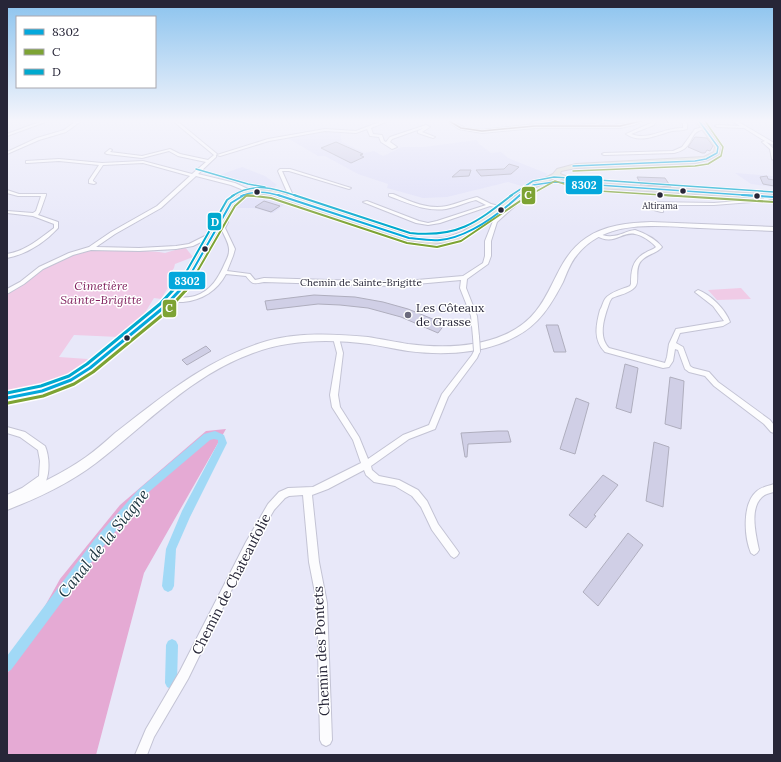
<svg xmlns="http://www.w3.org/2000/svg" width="781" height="762" font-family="Lora,serif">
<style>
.built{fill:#dfdff8}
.green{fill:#f0cbe6}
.forest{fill:#e5aad4}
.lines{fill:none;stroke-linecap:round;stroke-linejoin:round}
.canal{fill:#a1d9f6;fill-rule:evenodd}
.building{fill:#d0cfe6;stroke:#afaebe}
.street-casing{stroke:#c3c3d4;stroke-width:2}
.secondary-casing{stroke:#c3c3d4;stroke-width:2}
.primary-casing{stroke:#c8c7d1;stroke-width:2}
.street{fill:#fcfcfe;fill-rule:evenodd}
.secondary{fill:#fcfcfe;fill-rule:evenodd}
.primary{fill:#e2e2dd;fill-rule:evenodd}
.street-bridge-casing{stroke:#c3c3d4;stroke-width:8;stroke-linecap:butt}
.street-bridge{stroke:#fcfcfe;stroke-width:6}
.bus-1-far2-casing{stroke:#fff;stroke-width:3}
.bus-1-far1-casing{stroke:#fff;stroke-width:4}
.bus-1-casing{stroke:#fff;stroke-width:6}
.bus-2-far2-casing{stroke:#fff;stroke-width:3}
.bus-2-far1-casing{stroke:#fff;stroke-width:4}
.bus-2-casing{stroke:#fff;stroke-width:6}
.bus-3-far2-casing{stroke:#fff;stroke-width:3}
.bus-3-far1-casing{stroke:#fff;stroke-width:4}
.bus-3-casing{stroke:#fff;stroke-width:6}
.bus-4-casing{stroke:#fff;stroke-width:3}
.bus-1-far2{stroke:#04a8dc;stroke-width:1.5}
.bus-1-far1{stroke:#04a8dc;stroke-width:2}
.bus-1{stroke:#04a8dc;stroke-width:3}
.bus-2-far2{stroke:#7da334;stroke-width:1.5}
.bus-2-far1{stroke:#7da334;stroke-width:2}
.bus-2{stroke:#7da334;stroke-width:3}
.bus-3-far2{stroke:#00a9ce;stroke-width:1.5}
.bus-3-far1{stroke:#00a9ce;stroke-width:2}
.bus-3{stroke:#00a9ce;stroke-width:3}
.bus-4{stroke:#715e57;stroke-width:1.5}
.bus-dot{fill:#272638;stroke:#fff;stroke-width:1.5}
.poi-dot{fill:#6b6a7c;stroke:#fff;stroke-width:1.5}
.labels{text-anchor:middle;stroke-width:3;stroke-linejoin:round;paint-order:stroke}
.far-bus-label{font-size:9px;fill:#272638;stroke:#fff}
.far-street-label{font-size:10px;fill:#272638;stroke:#fff}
.park-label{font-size:12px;font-style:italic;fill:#7f1e5c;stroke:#fff}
.poi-label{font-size:12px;fill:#272638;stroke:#fff;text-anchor:start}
.near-street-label{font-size:14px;fill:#272638;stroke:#fff}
.near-water-label{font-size:16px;font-style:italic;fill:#19323d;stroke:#fff}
.line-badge{stroke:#fff;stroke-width:1.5}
.badge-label{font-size:11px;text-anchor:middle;font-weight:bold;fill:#fff}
</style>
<rect width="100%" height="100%" fill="#e8e8f9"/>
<path class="built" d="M 324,131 L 340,132 L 342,142 L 365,153 L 374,151 L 383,156 L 402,147 L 424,147 L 476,140 L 479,143 L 478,143 L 491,153 L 501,152 L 508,158 L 548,174 L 546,175 L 548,177 L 525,187 L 508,182 L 447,197 L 423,198 L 387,188 L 388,184 L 358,174 L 325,156 L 318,156 L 289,139 L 288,137 Z
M 766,142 L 774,145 L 774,187 L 751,184 L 735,173 L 773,176 L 770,149 Z
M 242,167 L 265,176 L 277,185 L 269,191 L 214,177 Z
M 254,194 L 267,194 L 289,201 L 273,213 L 253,208 L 232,208 L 241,199 Z"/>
<path class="green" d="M 185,247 L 193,257 L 175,264 L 174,268 L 167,278 L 173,279 L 161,299 L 154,298 L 146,311 L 131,329 L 124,330 L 119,337 L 74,335 L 59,357 L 88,359 C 70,382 35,389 7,395 L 7,293 C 32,276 59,253 91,250 C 112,248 138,251 159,252 L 165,253 Z
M 741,288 L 751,299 L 717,300 L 708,290 Z"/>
<path class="forest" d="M 226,429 L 144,573 L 96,755 L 7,755 L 7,674 L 60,579 L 120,505 L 206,431 Z"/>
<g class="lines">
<path class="canal" d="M 215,431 L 224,435 L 227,443 L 190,517 L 176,549 L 174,586 L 172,590 L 168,592 L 164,590 L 162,586 L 166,549 L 182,511 L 218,443 L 218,440 L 214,439 L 210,440 L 144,496 L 102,548 L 11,670 L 7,672 L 7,656 L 94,540 L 138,490 L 204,434 Z
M 172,639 L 176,641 L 178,645 L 177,683 L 175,687 L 171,689 L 167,687 L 165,683 L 166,645 L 168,641 Z"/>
</g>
<path class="building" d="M 695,137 L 707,138 L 713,146 L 710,151 L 707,150 L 705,153 L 702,153 L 688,147 Z
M 336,142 L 363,154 L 360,155 L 364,157 L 351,163 L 321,148 Z
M 509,164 L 519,167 L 511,174 L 481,176 L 476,170 L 504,169 Z
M 460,170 L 471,170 L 469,176 L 452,177 Z
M 767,176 L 768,179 L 774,180 L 774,186 L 763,184 L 760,177 Z
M 637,177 L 665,178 L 671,187 L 641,185 Z
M 264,201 L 280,206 L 271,212 L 255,207 Z
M 314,295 L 355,297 L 383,302 L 408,309 L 445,324 L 438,333 L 401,317 L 368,308 L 340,305 L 318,304 L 267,310 L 265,301 Z
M 546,325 L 558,325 L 566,352 L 554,352 Z
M 206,346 L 211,351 L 187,365 L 182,360 Z
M 625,364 L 638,368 L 631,413 L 616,408 Z
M 670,377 L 684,381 L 681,429 L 665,424 Z
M 576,398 L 589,403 L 575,454 L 560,449 Z
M 498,431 L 508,431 L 511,442 L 468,444 L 467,457 L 465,457 L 461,433 Z
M 654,442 L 669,447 L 663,507 L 646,501 Z
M 603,475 L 618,485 L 594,515 L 596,516 L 586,528 L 569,515 Z
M 628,533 L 643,545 L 598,606 L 583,592 Z"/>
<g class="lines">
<defs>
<path id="street" d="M 42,121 L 48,121 L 7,136 L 7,134 Z
M 76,121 L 81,121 L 66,132 L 39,140 L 7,154 L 7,152 L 37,138 L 64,130 Z
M 173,121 L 177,121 L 217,154 L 216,155 L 216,157 L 198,174 L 235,183 L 250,190 L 246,191 L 231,185 L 196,176 L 161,208 L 115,234 L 96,247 L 139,248 L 176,246 L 189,244 L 211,233 L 215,233 L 215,235 L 193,246 L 176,249 L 139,251 L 91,250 L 73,255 L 43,269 L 24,284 L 7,294 L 7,289 L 20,282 L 39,267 L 69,253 L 89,247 L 111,232 L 157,206 L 190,176 L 143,163 L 103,165 L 93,180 L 93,181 L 96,183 L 94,184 L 89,183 L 89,180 L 99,165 L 59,161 L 27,163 L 26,163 L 26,161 L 59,159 L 102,163 L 143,161 L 192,174 L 206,162 L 178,156 L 169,151 L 142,158 L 107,154 L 105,153 L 110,149 L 112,150 L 110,152 L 142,156 L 170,149 L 180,154 L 208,160 L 214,155 Z
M 382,121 L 388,121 L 371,128 L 373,134 L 382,135 L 384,141 L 386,142 L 390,137 L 426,125 L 430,127 L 422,132 L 435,137 L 433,138 L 418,133 L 418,131 L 423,128 L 392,139 L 390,142 L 397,147 L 392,149 L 381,142 L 379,137 L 370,136 L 367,129 L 356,133 L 325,131 L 269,141 L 220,156 L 217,155 L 268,139 L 325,129 L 356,131 Z
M 602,121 L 607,121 L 596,126 L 575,127 L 573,126 L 575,125 L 595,124 Z
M 652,121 L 656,121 L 654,125 L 631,134 C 646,140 659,131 673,129 C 676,128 680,128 683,128 L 683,124 L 681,121 L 685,121 L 687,124 L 687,129 C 682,131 677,130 672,131 C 657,135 640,144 626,134 L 651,123 Z
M 732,121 L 737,121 L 774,143 L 774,145 L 766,142 L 774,149 L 774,160 L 772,159 L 770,149 L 762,142 L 765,141 L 744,128 L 717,127 L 715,126 L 717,125 L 740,126 Z
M 704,127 L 706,128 L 705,129 C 690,131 694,142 684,149 C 681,151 678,152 674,153 L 604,155 L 602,154 L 604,153 L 673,151 L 682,147 L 695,129 Z
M 280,169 L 290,169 L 351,188 L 349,189 L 289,171 L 282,171 L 295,200 L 291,201 L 278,171 Z
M 7,190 L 19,194 L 46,194 L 46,195 L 40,212 L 38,215 L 58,222 L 58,228 C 44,243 27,254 7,258 L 7,254 C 26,251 39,239 54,228 L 54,224 L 33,216 L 7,213 L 7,211 L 33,213 L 36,211 L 41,196 L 18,196 L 7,193 Z
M 389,194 L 393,194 C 410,201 427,210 447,206 C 457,204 467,199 477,197 L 491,204 L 506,208 L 504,209 L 490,206 L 440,223 L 428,225 L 416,223 L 363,202 L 367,201 L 419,221 L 428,223 L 437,221 L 486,205 L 476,200 C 466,202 457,207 446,209 C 426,212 408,203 389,196 Z
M 764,195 L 768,195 L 770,199 L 765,201 L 714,205 L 651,205 L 651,206 L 663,210 L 663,212 L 661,212 L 647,208 L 646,204 L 652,202 L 714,203 L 764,199 Z
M 510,201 L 514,201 L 516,205 L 497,222 L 491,241 L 491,256 L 488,264 L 467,279 L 466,288 L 477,316 L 479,337 L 478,339 L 476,339 L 473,337 L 471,316 L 460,288 L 461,280 L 394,286 L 264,282 C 253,284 253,285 246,276 L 226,274 C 217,291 202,300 183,302 C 178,302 172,303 168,300 C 173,296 187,299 195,296 C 211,291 219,277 225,263 C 227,259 229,255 229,251 C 230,244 223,234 221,228 L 223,223 L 219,221 L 219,219 L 223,219 L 228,222 L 225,228 L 235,249 L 233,256 L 227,271 L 250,274 L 255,280 L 264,278 L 394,282 L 463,276 L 483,263 L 485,256 L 485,241 L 493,221 L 511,205 L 510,202 Z
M 635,230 C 644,233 656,239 662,247 C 656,254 647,254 641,261 C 634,269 640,282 635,287 C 630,293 619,295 612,298 L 610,301 C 605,315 597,336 609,348 L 665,363 L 667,357 L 669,344 L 676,329 L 724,321 L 713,306 L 695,292 L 698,290 C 711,295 725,309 730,322 L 723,326 L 680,333 L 676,343 L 683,347 L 690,366 L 693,368 L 709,372 L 718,382 L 770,420 L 774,425 L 774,433 L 771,432 L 764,424 L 714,386 L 705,376 L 689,372 L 685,369 L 678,350 L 675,349 L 673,361 L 669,367 L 663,368 L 605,352 C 593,340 596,325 600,310 C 602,307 603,302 605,299 C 610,292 623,289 630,286 L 631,284 C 631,271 632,260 645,253 C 649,250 653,250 656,247 C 652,242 642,235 635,234 C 621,231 614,247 595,235 L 598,233 C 602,235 607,237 612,236 C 620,236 626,231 635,230 Z
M 334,336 L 338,336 L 339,338 L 343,353 L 338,395 L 340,407 L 359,437 L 368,459 L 403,435 L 429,425 L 442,394 L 472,355 L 475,349 L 477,349 L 480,351 L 477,358 L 448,397 L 435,429 L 409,439 L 371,466 L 372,470 L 379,476 L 399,480 L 418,490 L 427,501 L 438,524 L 457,550 L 459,553 L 457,556 L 454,558 L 451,556 L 432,530 L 421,507 L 412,496 L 395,486 L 374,482 L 366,475 L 364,470 L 328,489 L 312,495 L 319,562 L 327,603 L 332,740 L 330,744 L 326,746 L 322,744 L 320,740 L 317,603 L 309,562 L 303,495 L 289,496 L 285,498 L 274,510 L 252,548 L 188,679 L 154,737 L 147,755 L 135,755 L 146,729 L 180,671 L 246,542 L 268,504 L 279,492 L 288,488 L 313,487 L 361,463 L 353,440 L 332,407 L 330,395 L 337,353 L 333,338 Z
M 7,427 L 25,432 L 45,446 C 49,455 50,471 46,481 L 28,494 L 7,503 L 7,495 L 22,488 L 39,476 L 40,461 L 38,450 L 20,437 L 7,433 Z
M 774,484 L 774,492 C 770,493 765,494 762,497 C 749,509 756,535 759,550 L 757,553 L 754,555 L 751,553 C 744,537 742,503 757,491 C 761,487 769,486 774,484 Z"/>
<path id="secondary" d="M 447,121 L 452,121 L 465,128 L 482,130 L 535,124 L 606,126 L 643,121 L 634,125 L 620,128 L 535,128 L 482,133 L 459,129 Z
M 651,222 L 774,227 L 774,231 C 749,230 724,229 700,228 C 658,226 606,218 577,255 C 570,263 567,273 563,282 C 547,313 533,332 499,344 C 471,354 438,355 408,351 C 395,349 382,346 369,344 C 331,339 290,339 253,353 C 191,375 147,424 96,463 C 70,483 38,498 7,510 L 7,498 C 34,487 62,474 86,457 C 96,450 106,441 115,433 C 163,396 208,358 267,341 C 299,332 335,334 368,337 C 381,339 395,342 408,344 C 440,348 474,348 504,335 C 556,313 548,264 586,238 C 605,225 628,223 651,222 Z"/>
<path id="primary" d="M 696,121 L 702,121 L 721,147 L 719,154 L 708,160 L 695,163 L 576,168 L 561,171 L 560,174 L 581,182 L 774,195 L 774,199 L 583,187 L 575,185 L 560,178 L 554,178 L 534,188 L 468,236 L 452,242 L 431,244 L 406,240 L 271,195 L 247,192 L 234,204 L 188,286 L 166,310 L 94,371 L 75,383 L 42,395 L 7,402 L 7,394 L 41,387 L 67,377 L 86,365 L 160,306 L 181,283 L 227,203 L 243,189 L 275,191 L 417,238 L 431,239 L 445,238 L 462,232 L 530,186 L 553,174 L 557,169 L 576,164 L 704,157 L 714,152 L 715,147 Z"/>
</defs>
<use href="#street" class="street-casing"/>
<use href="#secondary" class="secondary-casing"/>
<use href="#primary" class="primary-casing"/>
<use href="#street" class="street"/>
<use href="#secondary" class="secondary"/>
<use href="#primary" class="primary"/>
<defs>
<path id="street-bridge" d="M 476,337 L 477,351"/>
</defs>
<use href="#street-bridge" class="street-bridge-casing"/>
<use href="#street-bridge" class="street-bridge"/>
<defs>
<path id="bus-1-far2" d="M 573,166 L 695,161 L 706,159 L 717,153 L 718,147 L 699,121
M 241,196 C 255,190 267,192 281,196
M 519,196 L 533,185 L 554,182 L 758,196"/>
<path id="bus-1-far1" d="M 278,195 L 409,238 C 419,239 430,241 440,240 C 470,237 499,214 520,195
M 742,195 L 774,197
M 179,291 L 185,284 L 231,203 L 244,195"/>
<path id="bus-1" d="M 7,398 L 42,391 L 71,380 L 90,368 L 163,308 L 180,290"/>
<path id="bus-2-far2" d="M 573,171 L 695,166 L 708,164 L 721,156 L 723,147 L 705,121
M 246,196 L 255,196
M 528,196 L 555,181 L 583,190 L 678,196"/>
<path id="bus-2-far1" d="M 662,195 L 774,202
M 186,291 L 235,206 L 247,195 L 271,198 L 407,243 L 437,247 L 461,241 L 529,195"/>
<path id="bus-2" d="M 8,403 L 43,396 L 74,384 L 93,372 L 166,312 L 186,290"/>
<path id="bus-3-far2" d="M 196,169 L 248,184 L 265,187
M 232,196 C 254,182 274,188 297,196
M 510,196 L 533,181 L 554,177 L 774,192"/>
<path id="bus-3-far1" d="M 294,195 L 410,233 C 457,238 476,223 512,195
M 172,291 L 181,281 L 227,200 L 234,195"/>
<path id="bus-3" d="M 7,393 L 41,386 L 69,376 L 87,364 L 160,304 L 173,290"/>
<path id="bus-4" d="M 449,121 L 461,128 L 482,131 L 535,126 L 620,126 L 641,121"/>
</defs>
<use href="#bus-1-far2" class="bus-1-far2-casing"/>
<use href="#bus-1-far1" class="bus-1-far1-casing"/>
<use href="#bus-1" class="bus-1-casing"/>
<use href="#bus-2-far2" class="bus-2-far2-casing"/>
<use href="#bus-2-far1" class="bus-2-far1-casing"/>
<use href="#bus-2" class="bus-2-casing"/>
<use href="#bus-3-far2" class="bus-3-far2-casing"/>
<use href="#bus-3-far1" class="bus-3-far1-casing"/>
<use href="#bus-3" class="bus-3-casing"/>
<use href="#bus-4" class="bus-4-casing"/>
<use href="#bus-1-far2" class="bus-1-far2"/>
<use href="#bus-1-far1" class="bus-1-far1"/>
<use href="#bus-1" class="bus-1"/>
<use href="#bus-2-far2" class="bus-2-far2"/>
<use href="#bus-2-far1" class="bus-2-far1"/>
<use href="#bus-2" class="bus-2"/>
<use href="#bus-3-far2" class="bus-3-far2"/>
<use href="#bus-3-far1" class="bus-3-far1"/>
<use href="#bus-3" class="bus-3"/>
<use href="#bus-4" class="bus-4"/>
</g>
<linearGradient id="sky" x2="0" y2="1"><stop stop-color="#8bc3ee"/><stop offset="0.53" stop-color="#f5f5fc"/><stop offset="1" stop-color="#f5f5fc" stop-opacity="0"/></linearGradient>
<rect width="781" height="228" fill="url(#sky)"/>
<g class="bus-dot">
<circle cx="683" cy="191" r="3.5"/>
<circle cx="257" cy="192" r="3.5"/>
<circle cx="660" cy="195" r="3.5"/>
<circle cx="757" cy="196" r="3.5"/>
<circle cx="501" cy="210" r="3.5"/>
<circle cx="205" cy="249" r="3.5"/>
<circle cx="127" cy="338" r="3.5"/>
</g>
<circle class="poi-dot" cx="408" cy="315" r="4"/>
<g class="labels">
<g class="far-bus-label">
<text x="660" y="209">Altirama</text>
</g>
<g class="far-street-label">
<text x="361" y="286">Chemin de Sainte-Brigitte</text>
</g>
<g class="park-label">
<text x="101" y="290">Cimetière<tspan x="101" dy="14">Sainte-Brigitte</tspan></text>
</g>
<g class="poi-label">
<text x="416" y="312">Les Côteaux<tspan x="416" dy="14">de Grasse</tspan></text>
</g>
<g class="near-street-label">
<text transform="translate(231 584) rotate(-63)" y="5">Chemin de Chateaufolie</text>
<text transform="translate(321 651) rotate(-93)" y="5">Chemin des Pontets</text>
</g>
<g class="near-water-label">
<text transform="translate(103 543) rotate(-51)" y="6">Canal de la Siagne</text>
</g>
</g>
<g class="line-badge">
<rect x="565" y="175" width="38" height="20" rx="4" fill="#04a8dc"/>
<rect x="521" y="186" width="15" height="19" rx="4" fill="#7da334"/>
<rect x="207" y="212" width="15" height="19" rx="4" fill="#00a9ce"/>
<rect x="168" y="271" width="38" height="19" rx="4" fill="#04a8dc"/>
<rect x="162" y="299" width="15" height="19" rx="4" fill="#7da334"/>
</g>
<g class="badge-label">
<text x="584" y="189">8302</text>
<text x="528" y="199">C</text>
<text x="215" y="226">D</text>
<text x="187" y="285">8302</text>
<text x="169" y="312">C</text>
</g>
<rect width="781" height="762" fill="none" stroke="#272638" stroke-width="16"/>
<rect x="16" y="16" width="140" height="72" fill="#ffffff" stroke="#a9a8af"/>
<rect x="24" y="29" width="20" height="6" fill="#04a8dc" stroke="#a9a8af"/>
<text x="52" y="36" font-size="12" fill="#272638">8302</text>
<rect x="24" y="49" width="20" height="6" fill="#7da334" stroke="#a9a8af"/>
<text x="52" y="56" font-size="12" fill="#272638">C</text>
<rect x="24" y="69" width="20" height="6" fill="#00a9ce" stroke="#a9a8af"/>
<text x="52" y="76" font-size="12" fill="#272638">D</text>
</svg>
